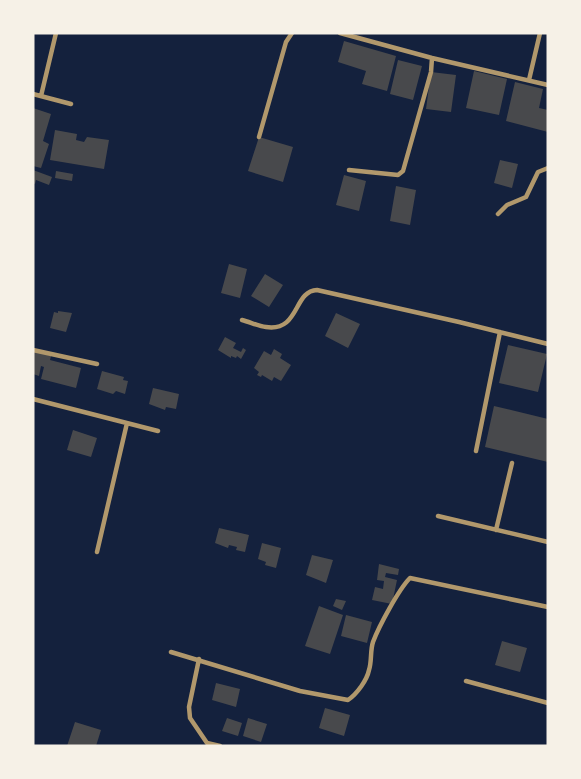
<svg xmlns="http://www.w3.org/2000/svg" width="581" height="779" font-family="'Source Serif 4',serif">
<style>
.building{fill:#48494c}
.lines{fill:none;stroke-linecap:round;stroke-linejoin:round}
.minor{stroke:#b1986c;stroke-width:4.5}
</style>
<rect width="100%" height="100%" fill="#14213d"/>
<path class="building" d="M 344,41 L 396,56 L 387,91 L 362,84 L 366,71 L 338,62 Z
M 398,60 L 422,66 L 413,100 L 390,94 Z
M 474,71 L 507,79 L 499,115 L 466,108 Z
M 431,72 L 456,75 L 451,112 L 426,109 Z
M 515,82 L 543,89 L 539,108 L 548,110 L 548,132 L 506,121 Z
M 33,108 L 51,114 L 43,141 L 49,144 L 41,168 L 33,166 Z
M 55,130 L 77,134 L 76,140 L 84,142 L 87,137 L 109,140 L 104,169 L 50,160 Z
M 259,137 L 293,147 L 283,182 L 248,171 Z
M 500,160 L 518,164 L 512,188 L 494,183 Z
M 33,170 L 52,177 L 49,185 L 36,180 L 35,184 L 33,183 Z
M 56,171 L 73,174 L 72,181 L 55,178 Z
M 344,175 L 366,181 L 359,211 L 336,205 Z
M 396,186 L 416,190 L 410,225 L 390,221 Z
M 229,264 L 247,269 L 240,298 L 221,293 Z
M 265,274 L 283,285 L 269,307 L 251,296 Z
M 58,311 L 72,313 L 66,332 L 50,328 L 54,312 L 58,313 Z
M 336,313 L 360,324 L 348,348 L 325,336 Z
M 225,337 L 236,343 L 233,348 L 241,352 L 243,348 L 246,350 L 241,359 L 237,356 L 236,358 L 231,356 L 231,358 L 218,350 Z
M 508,345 L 547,354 L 538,392 L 499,383 Z
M 274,349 L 282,354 L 280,358 L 291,365 L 281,381 L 274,377 L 272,381 L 262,375 L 261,377 L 257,375 L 259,372 L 254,368 L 264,351 L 271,355 Z
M 33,351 L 51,356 L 50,360 L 81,368 L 76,388 L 41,379 L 44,367 L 41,366 L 39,376 L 33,374 Z
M 102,371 L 124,377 L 123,380 L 128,381 L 125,394 L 116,391 L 113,394 L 97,389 Z
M 153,388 L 179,394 L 176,409 L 166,407 L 165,410 L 149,404 Z
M 494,406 L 548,419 L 548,462 L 485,447 Z
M 73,430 L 97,438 L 91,457 L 67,450 Z
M 219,528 L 249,535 L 245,552 L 236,550 L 237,547 L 229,545 L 228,548 L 215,543 Z
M 262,543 L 281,548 L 276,568 L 265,565 L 266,562 L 258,559 Z
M 312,555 L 333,560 L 326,583 L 306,575 Z
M 379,564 L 399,569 L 398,575 L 386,573 L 385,577 L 397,580 L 392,604 L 372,600 L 375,587 L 383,589 L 384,581 L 377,580 Z
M 336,599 L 346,601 L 342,610 L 333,606 Z
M 319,606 L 343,615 L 330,654 L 305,646 Z
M 346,615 L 372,622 L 367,643 L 341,636 Z
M 502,641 L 527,648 L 520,672 L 495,665 Z
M 216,683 L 240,689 L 236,707 L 212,700 Z
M 325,708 L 350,715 L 344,736 L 319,728 Z
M 227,718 L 242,723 L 238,736 L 222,731 Z
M 248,718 L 267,724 L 261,742 L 243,736 Z
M 75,722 L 101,730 L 96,746 L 67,746 Z"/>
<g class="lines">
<path class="minor" d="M 340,33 L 432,58 L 548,85
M 529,80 L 540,33
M 33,94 L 71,104
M 41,96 L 56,33
M 259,137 L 286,42 L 292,33
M 349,170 L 398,175 L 403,171 L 431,72 L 432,58
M 498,214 L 507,205 L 526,197 L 538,172 L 548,168
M 242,320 C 250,322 258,326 266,327 C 300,332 293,291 317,290 L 459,322 L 548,344
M 33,350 L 97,364
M 33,399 L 158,431
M 476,451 L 500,332
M 438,516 L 548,542
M 496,530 L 512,463
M 97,552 L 127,423
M 171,652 L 300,691 L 348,700 C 357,694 367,680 369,670 C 372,661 370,651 373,642 C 379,626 399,589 410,578 L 548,607
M 199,659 L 189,707 L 190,718 L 207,743 L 220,746
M 466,681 L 548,703"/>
</g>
<rect width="581" height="779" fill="none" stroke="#f6f1e7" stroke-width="69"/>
</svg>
